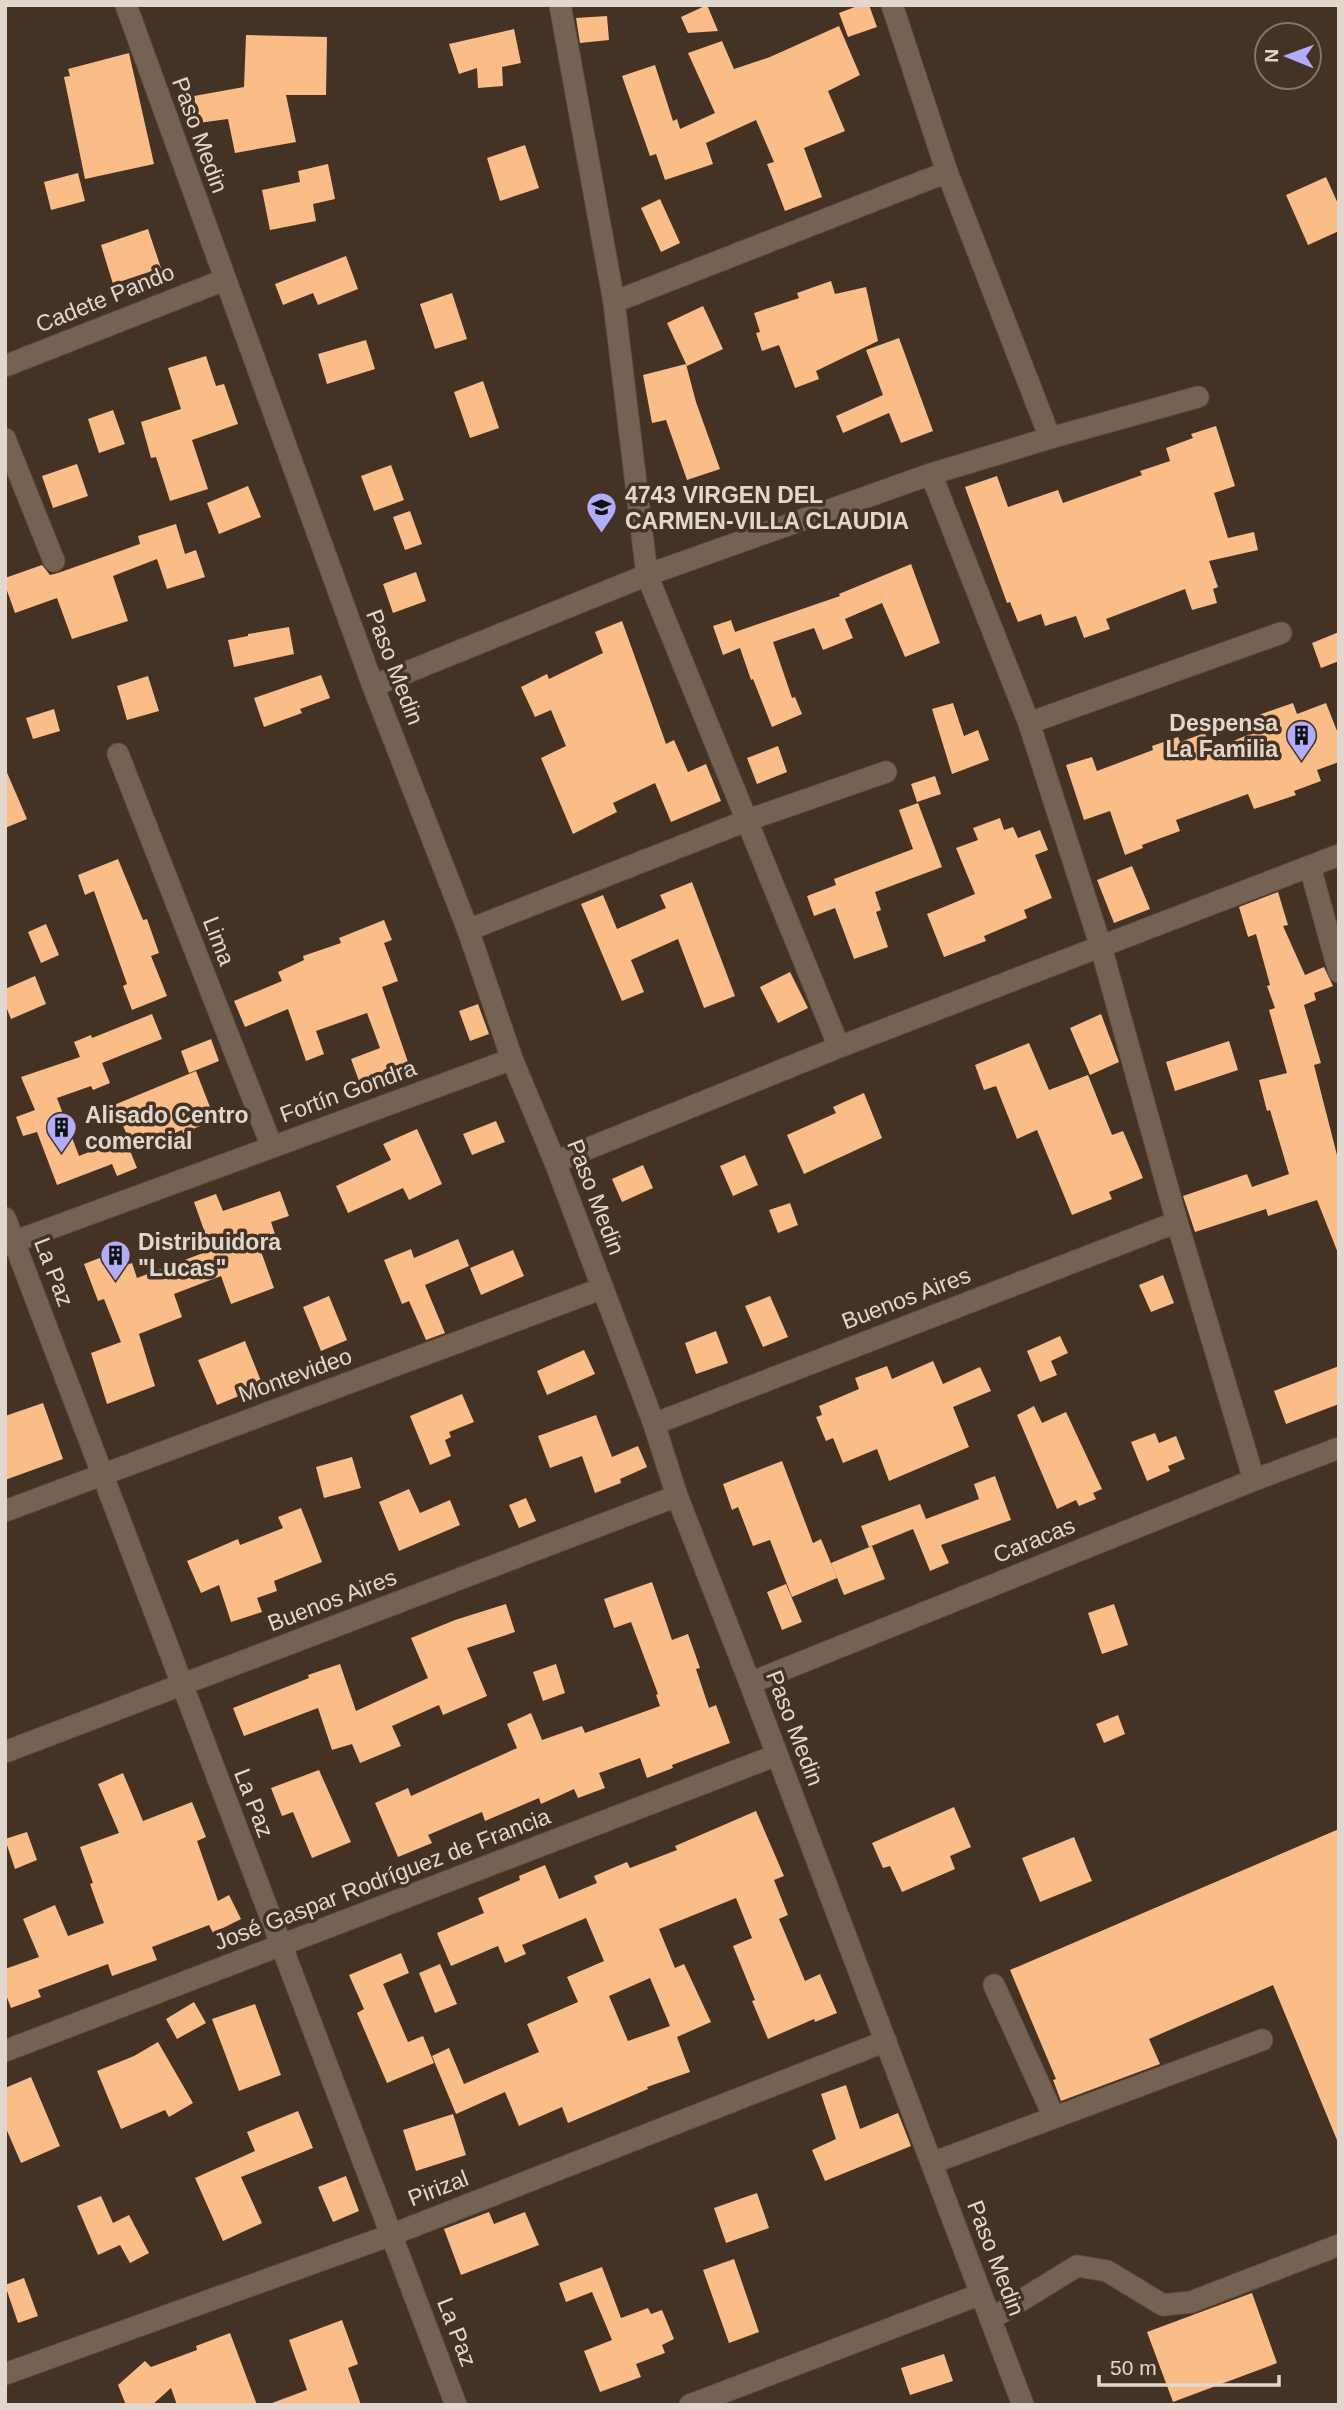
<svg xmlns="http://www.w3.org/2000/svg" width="1344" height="2410" font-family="Helvetica,sans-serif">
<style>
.building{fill:#fabd87;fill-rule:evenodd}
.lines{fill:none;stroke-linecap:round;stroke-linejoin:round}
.minor-casing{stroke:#5e4f42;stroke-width:23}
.minor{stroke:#766252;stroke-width:21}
.labels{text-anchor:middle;stroke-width:7;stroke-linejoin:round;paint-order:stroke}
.street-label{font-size:23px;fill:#e2d7cd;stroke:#443324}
.poi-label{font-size:23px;font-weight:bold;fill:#e2d7cd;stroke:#443324;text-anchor:start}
</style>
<rect width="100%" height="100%" fill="#443324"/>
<path class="building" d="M 707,5 L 718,31 L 688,33 L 681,17 Z
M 860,5 L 869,5 L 877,27 L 848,37 L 839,13 Z
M 607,16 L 609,40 L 580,43 L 576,18 Z
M 839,26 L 860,75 L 828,91 L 845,131 L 804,148 L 822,197 L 785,211 L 767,164 L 774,162 L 756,120 L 706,143 L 713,164 L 665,180 L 656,154 L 650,156 L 622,76 L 655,65 L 673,121 L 677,119 L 680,129 L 715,113 L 688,53 L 722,41 L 734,69 L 770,57 Z
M 514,29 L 521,63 L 502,67 L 503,86 L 478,88 L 477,68 L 459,74 L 449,44 Z
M 246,35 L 327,37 L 326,95 L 286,95 L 296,142 L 235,153 L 228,119 L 198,123 L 194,96 L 244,87 Z
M 129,53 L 154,164 L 85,179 L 64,77 L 70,76 L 68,69 Z
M 525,145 L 539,188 L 500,201 L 487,158 Z
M 328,164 L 335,199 L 313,204 L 316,221 L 270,230 L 262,190 L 300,182 L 298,171 Z
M 78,173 L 85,201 L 51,210 L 44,182 Z
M 1326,177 L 1339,206 L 1339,231 L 1308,245 L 1286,195 Z
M 660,199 L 680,243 L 661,252 L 641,208 Z
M 148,229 L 161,268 L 113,284 L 101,245 Z
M 346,256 L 358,289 L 318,305 L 313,293 L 283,305 L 275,284 Z
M 831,281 L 835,294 L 866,287 L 878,341 L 816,371 L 819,379 L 795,388 L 779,345 L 762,351 L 756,333 L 760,332 L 754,313 L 799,298 L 797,293 Z
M 452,293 L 467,339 L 435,349 L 420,304 Z
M 703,306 L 723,349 L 687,366 L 667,323 Z
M 899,338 L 933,431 L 901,443 L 889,413 L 843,433 L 836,416 L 883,395 L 866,350 Z
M 366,340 L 375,369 L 327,384 L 318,354 Z
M 206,356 L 216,386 L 224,384 L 238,424 L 192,440 L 208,489 L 170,501 L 156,457 L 151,458 L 141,422 L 181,409 L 168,368 Z
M 686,364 L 696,402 L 720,469 L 687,480 L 666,420 L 652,423 L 643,375 Z
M 483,381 L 499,428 L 470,438 L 454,392 Z
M 113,410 L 125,444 L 99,453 L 88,419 Z
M 1216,426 L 1235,486 L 1214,493 L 1228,538 L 1254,532 L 1258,550 L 1209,561 L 1218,587 L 1213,589 L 1217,603 L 1192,610 L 1185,589 L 1106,619 L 1110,629 L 1084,638 L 1076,616 L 1045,626 L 1041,614 L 1018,622 L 1010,602 L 1007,603 L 965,487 L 997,476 L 1008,507 L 1058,490 L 1063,503 L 1142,475 L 1140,471 L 1170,461 L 1166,448 L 1193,438 L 1191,434 Z
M 77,464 L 88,496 L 53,508 L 42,476 Z
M 391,465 L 404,500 L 374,511 L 361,476 Z
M 248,486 L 261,517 L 219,534 L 207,503 Z
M 410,511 L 422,544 L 405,550 L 393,517 Z
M 176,524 L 185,554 L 196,550 L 205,577 L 167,589 L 157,559 L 113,576 L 128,621 L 72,639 L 57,598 L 15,613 L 5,585 L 5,578 L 42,565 L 50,575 L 58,573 L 140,544 L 138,536 Z
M 911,564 L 940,643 L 905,657 L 882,603 L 845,619 L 853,638 L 823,650 L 814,628 L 773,642 L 792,698 L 795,697 L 802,714 L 772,727 L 753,679 L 751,680 L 740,648 L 723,655 L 713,626 L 731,620 L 735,632 L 840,596 L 839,594 Z
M 416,572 L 426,601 L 393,613 L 383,584 Z
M 622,621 L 666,744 L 674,740 L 688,772 L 706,764 L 721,801 L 671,822 L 655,783 L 613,803 L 617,812 L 573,834 L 541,758 L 566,746 L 551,710 L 535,717 L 521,687 L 547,674 L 549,679 L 603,653 L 595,632 Z
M 289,627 L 294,654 L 234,667 L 228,640 L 248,636 L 248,634 Z
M 1339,632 L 1339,661 L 1321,668 L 1312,643 Z
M 321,675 L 330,698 L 300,709 L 302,713 L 264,727 L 254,698 Z
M 148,676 L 159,711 L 127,720 L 117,686 Z
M 953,703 L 964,736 L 978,730 L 989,760 L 952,774 L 932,709 Z
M 1293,703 L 1297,714 L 1326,703 L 1339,736 L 1339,762 L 1317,770 L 1321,781 L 1294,791 L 1296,795 L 1254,809 L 1248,794 L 1176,820 L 1180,831 L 1142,845 L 1143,848 L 1125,855 L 1110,811 L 1084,820 L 1066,765 L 1092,757 L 1097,771 L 1153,750 L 1152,746 L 1178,737 L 1180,742 L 1205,733 L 1211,750 L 1255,732 L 1250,718 Z
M 54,709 L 60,731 L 33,739 L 26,718 Z
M 778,746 L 787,772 L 757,784 L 747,758 Z
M 5,768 L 27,819 L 5,828 Z
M 935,776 L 941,794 L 917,802 L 911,784 Z
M 918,803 L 942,867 L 875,892 L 881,910 L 876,912 L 888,947 L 854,959 L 835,908 L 814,916 L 807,896 L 836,885 L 834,879 L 913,849 L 899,810 Z
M 1000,818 L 1004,830 L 1013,827 L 1018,838 L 1040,830 L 1048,850 L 1035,855 L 1052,898 L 1024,910 L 1027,918 L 984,936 L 986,941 L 944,957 L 927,914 L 975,894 L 956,848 L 978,840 L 973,828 Z
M 118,859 L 143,920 L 147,919 L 159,953 L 151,956 L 167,996 L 132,1010 L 123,986 L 127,984 L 94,891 L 85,895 L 78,875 Z
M 1132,866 L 1150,909 L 1114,923 L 1097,880 Z
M 692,882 L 735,996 L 704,1008 L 678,939 L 631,960 L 644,992 L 622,1001 L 581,904 L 603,895 L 617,929 L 666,908 L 660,895 Z
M 1278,892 L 1288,925 L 1283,926 L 1305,975 L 1324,967 L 1333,986 L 1314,993 L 1316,1000 L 1304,1005 L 1321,1063 L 1314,1065 L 1339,1163 L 1338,1253 L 1317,1200 L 1268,1216 L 1266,1209 L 1195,1232 L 1183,1196 L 1247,1174 L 1252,1187 L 1289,1174 L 1270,1110 L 1267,1111 L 1259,1080 L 1287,1073 L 1269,1010 L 1275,1008 L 1267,986 L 1270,985 L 1256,934 L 1248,937 L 1239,907 Z
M 384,920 L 392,940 L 384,943 L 398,981 L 382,987 L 408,1062 L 359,1081 L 351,1059 L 380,1048 L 367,1013 L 316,1031 L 324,1054 L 306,1061 L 288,1009 L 245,1027 L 234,1001 L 282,981 L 278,972 L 304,960 L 303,956 L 341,943 L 339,938 Z
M 46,924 L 59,955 L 41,963 L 28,932 Z
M 790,972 L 808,1008 L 778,1023 L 760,987 Z
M 35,976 L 46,1004 L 11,1019 L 5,1004 L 5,989 Z
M 478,1004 L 489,1034 L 470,1041 L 459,1011 Z
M 152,1014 L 162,1039 L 102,1063 L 110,1083 L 93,1090 L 91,1086 L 57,1098 L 79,1156 L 125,1138 L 137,1168 L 117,1176 L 112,1164 L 57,1185 L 37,1132 L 23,1136 L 16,1117 L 35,1110 L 21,1077 L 80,1057 L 74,1042 L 91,1035 L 92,1038 Z
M 1101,1014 L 1119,1062 L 1090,1075 L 1070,1028 Z
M 211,1039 L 219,1061 L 189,1073 L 181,1051 Z
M 1229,1041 L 1238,1070 L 1175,1091 L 1166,1062 Z
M 1029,1043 L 1049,1090 L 1088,1075 L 1112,1135 L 1123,1131 L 1143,1178 L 1109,1192 L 1112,1199 L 1072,1215 L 1037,1130 L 1017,1139 L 996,1086 L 984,1090 L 975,1065 Z
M 196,1071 L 215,1120 L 183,1133 L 182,1130 L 134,1151 L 114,1105 Z
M 864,1093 L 882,1138 L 804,1174 L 787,1135 L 836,1113 L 833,1107 Z
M 496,1121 L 505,1142 L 472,1155 L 463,1134 Z
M 417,1129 L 442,1184 L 409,1200 L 403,1188 L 348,1213 L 336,1186 L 391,1160 L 383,1144 Z
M 745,1155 L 758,1185 L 733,1196 L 720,1166 Z
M 643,1165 L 653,1188 L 622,1202 L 612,1179 Z
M 280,1191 L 289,1216 L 271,1222 L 275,1234 L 257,1240 L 274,1288 L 231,1304 L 221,1276 L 174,1294 L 182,1317 L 139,1334 L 155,1386 L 107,1404 L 91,1353 L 121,1342 L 104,1299 L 98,1301 L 84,1264 L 110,1254 L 115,1269 L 132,1263 L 137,1278 L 211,1250 L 194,1202 L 216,1194 L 223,1211 Z
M 790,1203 L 798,1225 L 778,1233 L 769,1210 Z
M 458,1239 L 469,1266 L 425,1285 L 445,1333 L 426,1340 L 409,1301 L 402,1304 L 384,1260 L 411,1249 L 414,1258 Z
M 513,1250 L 524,1276 L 481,1295 L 470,1268 Z
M 1163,1275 L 1174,1303 L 1151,1312 L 1139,1285 Z
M 329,1296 L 347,1340 L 321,1351 L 303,1307 Z
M 770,1296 L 788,1337 L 763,1347 L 745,1306 Z
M 716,1331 L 728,1363 L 696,1374 L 685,1343 Z
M 1060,1336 L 1068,1353 L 1051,1361 L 1057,1375 L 1040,1382 L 1027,1351 Z
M 245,1341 L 263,1386 L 217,1405 L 198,1360 Z
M 584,1350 L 595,1374 L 547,1395 L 537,1371 Z
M 933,1361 L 943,1384 L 980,1367 L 991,1391 L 953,1407 L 969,1447 L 889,1481 L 877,1449 L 843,1463 L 833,1438 L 826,1441 L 816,1417 L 822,1415 L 819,1406 L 859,1389 L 855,1378 L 887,1366 L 892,1379 Z
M 1339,1366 L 1339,1404 L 1286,1424 L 1274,1391 Z
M 462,1394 L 474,1422 L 449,1432 L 451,1437 L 445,1440 L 451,1456 L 430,1465 L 410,1416 Z
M 43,1403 L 63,1459 L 5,1480 L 5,1416 Z
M 1034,1406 L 1042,1423 L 1066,1412 L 1102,1489 L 1093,1493 L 1096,1499 L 1079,1506 L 1076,1500 L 1057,1509 L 1017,1415 Z
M 596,1415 L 612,1457 L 638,1446 L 647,1467 L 620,1479 L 621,1483 L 595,1493 L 582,1456 L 550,1468 L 538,1436 Z
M 1155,1433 L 1159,1443 L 1176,1436 L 1185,1459 L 1168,1466 L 1170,1471 L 1147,1481 L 1131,1442 Z
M 352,1457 L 361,1488 L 324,1498 L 316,1467 Z
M 782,1461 L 813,1543 L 821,1539 L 837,1578 L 792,1597 L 770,1540 L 753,1546 L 738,1507 L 732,1510 L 723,1484 Z
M 995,1476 L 1011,1520 L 941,1545 L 949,1563 L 930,1571 L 913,1529 L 869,1547 L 861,1526 L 920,1504 L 926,1519 L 979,1499 L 974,1484 Z
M 409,1489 L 420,1513 L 450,1500 L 460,1525 L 399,1551 L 379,1502 Z
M 526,1498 L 536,1521 L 519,1528 L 509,1505 Z
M 301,1508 L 322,1562 L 274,1581 L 277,1591 L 257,1598 L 262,1612 L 231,1622 L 219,1585 L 201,1593 L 187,1561 L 238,1539 L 240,1545 L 283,1528 L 278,1517 Z
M 872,1546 L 885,1579 L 844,1595 L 831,1563 Z
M 652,1582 L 672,1640 L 688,1634 L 700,1668 L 696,1669 L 709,1708 L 716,1705 L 730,1743 L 672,1765 L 673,1768 L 647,1778 L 640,1758 L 599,1773 L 605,1788 L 578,1798 L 574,1789 L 541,1804 L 539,1798 L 485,1821 L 482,1812 L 428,1835 L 432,1843 L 398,1857 L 375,1803 L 408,1788 L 411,1796 L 517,1748 L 507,1724 L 531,1713 L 542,1740 L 582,1726 L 585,1733 L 660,1706 L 656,1695 L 658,1694 L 631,1622 L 614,1628 L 604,1599 Z
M 786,1584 L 802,1622 L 782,1630 L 767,1592 Z
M 506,1604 L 515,1632 L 467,1648 L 487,1696 L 443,1715 L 439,1705 L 392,1726 L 401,1746 L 360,1763 L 352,1744 L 332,1750 L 318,1708 L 244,1736 L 233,1708 L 309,1678 L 308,1675 L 340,1664 L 356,1711 L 428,1678 L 411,1638 L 455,1620 Z
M 1114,1604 L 1128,1645 L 1102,1654 L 1088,1613 Z
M 556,1664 L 565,1693 L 543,1701 L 533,1672 Z
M 1118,1715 L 1125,1734 L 1104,1743 L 1096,1724 Z
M 319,1770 L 351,1842 L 312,1858 L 293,1812 L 282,1816 L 271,1788 Z
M 123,1773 L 143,1821 L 192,1802 L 206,1837 L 197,1841 L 218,1901 L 229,1895 L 241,1919 L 213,1933 L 209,1925 L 152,1947 L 157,1960 L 112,1976 L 108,1964 L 38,1990 L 41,1997 L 11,2008 L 5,1992 L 5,1969 L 39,1957 L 23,1919 L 55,1905 L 68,1936 L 104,1923 L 90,1884 L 93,1883 L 80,1847 L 119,1833 L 98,1784 Z
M 954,1807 L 971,1847 L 950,1856 L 955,1869 L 902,1892 L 890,1866 L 883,1868 L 872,1843 Z
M 756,1811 L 784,1876 L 774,1880 L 788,1915 L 779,1919 L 805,1981 L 820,1974 L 837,2013 L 815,2022 L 814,2019 L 768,2039 L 752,2001 L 755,2000 L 733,1946 L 752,1938 L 736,1898 L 659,1929 L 675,1968 L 684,1964 L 711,2022 L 677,2037 L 690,2072 L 647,2087 L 648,2089 L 568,2123 L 562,2107 L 519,2126 L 505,2092 L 456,2114 L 432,2056 L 449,2048 L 464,2084 L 539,2052 L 527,2024 L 578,2002 L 567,1977 L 604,1961 L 586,1918 L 522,1945 L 526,1954 L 505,1963 L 498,1946 L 451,1966 L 437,1933 L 484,1913 L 478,1898 L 520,1880 L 519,1876 L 545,1865 L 559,1899 L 597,1883 L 594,1876 L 627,1862 L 630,1868 L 677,1850 L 675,1846 ZM 650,1978 L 670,2026 L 628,2041 L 609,1996 Z
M 1339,1829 L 1339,2145 L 1273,1985 L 1149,2039 L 1160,2064 L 1061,2101 L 1053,2080 L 1056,2079 L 1010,1970 Z
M 27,1832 L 37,1860 L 15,1869 L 5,1839 Z
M 1074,1837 L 1092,1881 L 1040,1902 L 1022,1858 Z
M 401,1953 L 409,1973 L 383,1984 L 408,2042 L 423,2036 L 434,2063 L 387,2083 L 357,2013 L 364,2009 L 349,1975 Z
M 440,1964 L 457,2004 L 435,2013 L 419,1973 Z
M 194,2002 L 206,2023 L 177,2039 L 166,2019 Z
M 255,2004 L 281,2075 L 239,2091 L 212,2019 Z
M 158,2042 L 193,2103 L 169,2117 L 165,2110 L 121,2129 L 97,2071 L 134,2056 Z
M 31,2077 L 60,2146 L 21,2163 L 5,2126 L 5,2088 Z
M 846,2085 L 860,2129 L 898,2113 L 911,2146 L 825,2181 L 812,2150 L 836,2139 L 821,2094 Z
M 298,2111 L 313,2148 L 241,2177 L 262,2223 L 223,2241 L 195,2178 L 255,2151 L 247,2132 Z
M 453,2114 L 466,2155 L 416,2171 L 403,2130 Z
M 346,2176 L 359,2211 L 333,2222 L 318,2187 Z
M 757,2193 L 769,2228 L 726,2243 L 714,2208 Z
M 101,2196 L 113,2223 L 129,2215 L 149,2253 L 130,2263 L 120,2245 L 98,2255 L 77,2206 Z
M 489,2212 L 494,2224 L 525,2212 L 539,2245 L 461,2275 L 444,2229 Z
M 734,2259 L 759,2332 L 729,2343 L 703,2270 Z
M 602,2267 L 621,2318 L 648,2308 L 651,2314 L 662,2310 L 674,2339 L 662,2345 L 665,2353 L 636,2364 L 641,2377 L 600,2392 L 584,2351 L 612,2340 L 592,2292 L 566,2302 L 559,2283 Z
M 24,2278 L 38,2316 L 18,2323 L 5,2285 Z
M 1252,2293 L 1277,2363 L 1173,2402 L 1147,2332 Z
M 342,2320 L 358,2364 L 348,2368 L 361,2405 L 272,2405 L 272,2403 L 307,2390 L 289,2340 Z
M 230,2333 L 257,2405 L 177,2405 L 171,2388 L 152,2405 L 126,2405 L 118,2385 L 145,2361 L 151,2367 L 197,2350 L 196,2346 Z
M 944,2354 L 953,2381 L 910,2395 L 901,2368 Z"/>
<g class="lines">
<defs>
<path id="minor" d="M 126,5 L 373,686 L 468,930 L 512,1059 L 555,1162 L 654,1424 L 677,1496 L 750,1683 L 1023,2405
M 560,5 L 614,302 L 647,575 L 839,1047
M 892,5 L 947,172 L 1050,438
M 614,302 L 947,172
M 5,366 L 224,280
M 5,439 L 54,561
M 931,474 L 1029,723 L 1101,947 L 1177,1222 L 1254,1480
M 373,686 L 647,575 L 931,474 L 1050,438 L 1198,397
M 1029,723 L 1281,633
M 118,754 L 272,1147
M 1310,867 L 1339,972
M 468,930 L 748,820 L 886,772
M 555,1162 L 839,1047 L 1339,855
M 5,1218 L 456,2405
M 5,1245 L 512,1059
M 654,1424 L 1177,1222
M 5,1511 L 603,1288
M 750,1683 L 1254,1480 L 1339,1448
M 5,1752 L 677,1496
M 994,1985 L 1054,2117
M 5,2051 L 777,1755
M 932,2163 L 1262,2040
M 991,2319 L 1077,2266 L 1107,2271 L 1163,2305 L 1191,2302 L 1339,2245
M 5,2374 L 391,2235 L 886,2041
M 690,2405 L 981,2294"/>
</defs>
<use href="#minor" class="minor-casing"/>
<use href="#minor" class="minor"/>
</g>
<defs>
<symbol id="school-pin" viewBox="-11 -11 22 30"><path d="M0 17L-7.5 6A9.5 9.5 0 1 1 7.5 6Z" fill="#b1adfa" stroke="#443324"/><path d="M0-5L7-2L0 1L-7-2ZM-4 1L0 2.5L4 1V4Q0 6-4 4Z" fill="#111"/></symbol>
<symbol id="building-pin" viewBox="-11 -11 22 30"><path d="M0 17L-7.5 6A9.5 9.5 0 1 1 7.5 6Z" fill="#b1adfa" stroke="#443324"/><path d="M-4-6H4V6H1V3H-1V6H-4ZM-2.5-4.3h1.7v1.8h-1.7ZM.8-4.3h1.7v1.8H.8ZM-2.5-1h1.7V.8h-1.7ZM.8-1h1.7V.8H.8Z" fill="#111"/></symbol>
</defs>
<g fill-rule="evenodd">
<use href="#school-pin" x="584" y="490" width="35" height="47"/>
<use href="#building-pin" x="1284" y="718" width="35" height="47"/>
<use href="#building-pin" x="44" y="1110" width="35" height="47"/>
<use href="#building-pin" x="98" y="1238" width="35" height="47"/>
</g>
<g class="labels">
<g class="street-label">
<text transform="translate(200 135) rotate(70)" y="8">Paso Medin</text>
<text transform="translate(105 298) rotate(-22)" y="8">Cadete Pando</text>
<text transform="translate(395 667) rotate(69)" y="8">Paso Medin</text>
<text transform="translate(219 941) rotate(69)" y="8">Lima</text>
<text transform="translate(348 1091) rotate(-20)" y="8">Fortín Gondra</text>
<text transform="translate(596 1197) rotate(69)" y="8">Paso Medin</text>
<text transform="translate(54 1272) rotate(69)" y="8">La Paz</text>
<text transform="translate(906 1298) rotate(-21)" y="8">Buenos Aires</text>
<text transform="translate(295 1375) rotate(-20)" y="8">Montevideo</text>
<text transform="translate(1034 1540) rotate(-22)" y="8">Caracas</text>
<text transform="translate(332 1600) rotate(-21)" y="8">Buenos Aires</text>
<text transform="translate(795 1728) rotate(69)" y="8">Paso Medin</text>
<text transform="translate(254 1803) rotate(69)" y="8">La Paz</text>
<text transform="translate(382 1879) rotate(-21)" y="8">José Gaspar Rodríguez de Francia</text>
<text transform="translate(438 2188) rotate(-21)" y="8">Pirizal</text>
<text transform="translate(996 2258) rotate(69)" y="8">Paso Medin</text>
<text transform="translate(457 2332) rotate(69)" y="8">La Paz</text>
</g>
<g class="poi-label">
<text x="625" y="503">4743 VIRGEN DEL<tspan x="625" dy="26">CARMEN-VILLA CLAUDIA</tspan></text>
<text x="1278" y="731" text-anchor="end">Despensa<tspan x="1278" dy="26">La Familia</tspan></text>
<text x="85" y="1123">Alisado Centro<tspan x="85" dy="26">comercial</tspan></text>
<text x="138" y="1250">Distribuidora<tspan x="138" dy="26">"Lucas"</tspan></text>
</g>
</g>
<rect width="1344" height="2410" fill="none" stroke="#e2d7cd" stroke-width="14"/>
<g transform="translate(1288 56) rotate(271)"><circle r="33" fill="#443324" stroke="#837568" stroke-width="2"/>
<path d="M0-5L12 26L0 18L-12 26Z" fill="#b1adfa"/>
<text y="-10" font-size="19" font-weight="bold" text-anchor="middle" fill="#e2d7cd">N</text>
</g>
<path d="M1099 2375v10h180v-10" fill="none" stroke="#e2d7cd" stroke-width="3.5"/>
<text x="1110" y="2375" font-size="21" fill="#e2d7cd" stroke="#443324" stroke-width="5" paint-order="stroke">50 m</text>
</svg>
